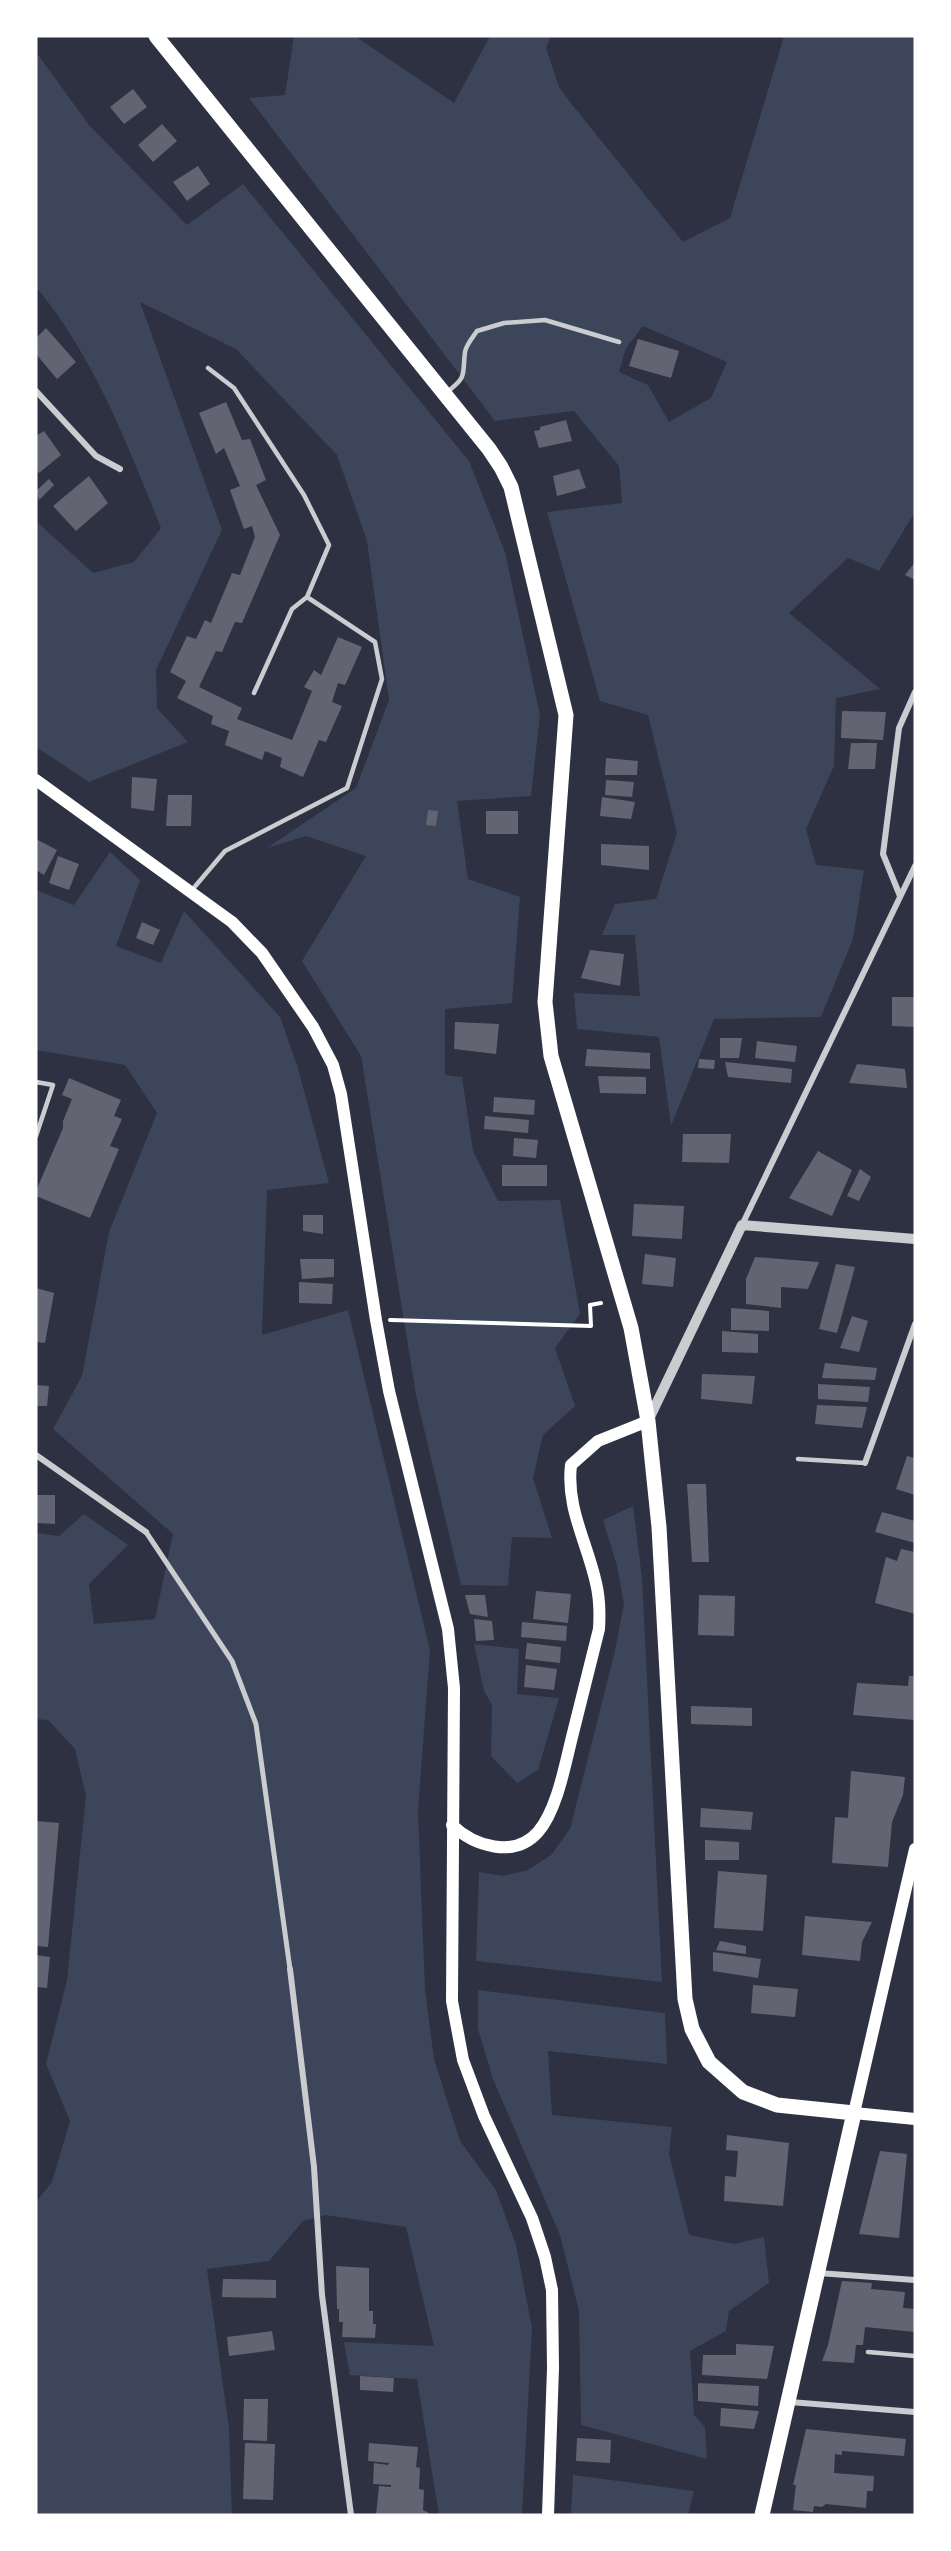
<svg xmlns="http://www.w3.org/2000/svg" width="951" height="2551" font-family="'Archivo Narrow',sans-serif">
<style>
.green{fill:#3c4559;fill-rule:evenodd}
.building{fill:#626471}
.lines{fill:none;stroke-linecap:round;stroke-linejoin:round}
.path{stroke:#fff;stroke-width:4}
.service{stroke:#caccd0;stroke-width:4.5}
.pedestrian{stroke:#caccd0;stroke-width:5}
.minor{stroke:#caccd0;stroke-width:6}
.tertiary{stroke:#caccd0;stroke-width:10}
.secondary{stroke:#fff;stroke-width:12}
.primary{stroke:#fff;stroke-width:15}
</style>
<rect width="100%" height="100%" fill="#2d3142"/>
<path class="green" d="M 294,36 L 355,36 L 454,103 L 490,36 L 551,36 L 546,48 L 559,87 L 570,102 L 683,242 L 730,218 L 784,36 L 915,36 L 915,512 L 879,571 L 848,558 L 789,613 L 880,689 L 836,698 L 834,766 L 806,829 L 816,865 L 864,870 L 853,939 L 821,1017 L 714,1019 L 671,1126 L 659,1037 L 577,1029 L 574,993 L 640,996 L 635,935 L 602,935 L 615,904 L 656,899 L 677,833 L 648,715 L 600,701 L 547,512 L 622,503 L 619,466 L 574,411 L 495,421 L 249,98 L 285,95 ZM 643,326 L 727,362 L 711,398 L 669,422 L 648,385 L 619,372 L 626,348 Z
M 36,52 L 89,125 L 187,225 L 243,184 L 469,461 L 505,552 L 540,715 L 531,796 L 457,801 L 468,879 L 520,897 L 512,1003 L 445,1009 L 445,1075 L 462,1077 L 473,1151 L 498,1201 L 560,1200 L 580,1314 L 555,1348 L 575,1406 L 543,1435 L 533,1478 L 552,1538 L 512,1537 L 508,1586 L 461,1585 L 416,1395 L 361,1056 L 302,961 L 366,856 L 306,836 L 267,848 L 356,788 L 389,700 L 367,541 L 337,455 L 236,349 L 140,302 L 222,530 L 156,670 L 157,708 L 188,742 L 89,782 L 36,747 L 36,521 L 93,573 L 134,562 L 161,528 C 127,444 95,358 36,287 Z
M 110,852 L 140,880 L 116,946 L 161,963 L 184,911 L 280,1017 L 297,1065 L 329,1183 L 267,1190 L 262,1335 L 348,1310 L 430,1650 L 418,1811 L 425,1990 L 434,2059 L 460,2141 L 496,2190 L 516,2245 L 532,2328 L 522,2515 L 439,2515 L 417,2379 L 350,2375 L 344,2342 L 434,2346 L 406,2227 L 325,2215 L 303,2221 L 269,2261 L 207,2269 L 229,2428 L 232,2515 L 36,2515 L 36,2202 L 52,2182 L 70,2121 L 46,2064 L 67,1980 L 86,1796 L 75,1749 L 48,1720 L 36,1719 L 36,1533 L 59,1536 L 84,1514 L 128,1545 L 89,1584 L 94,1624 L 155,1619 L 173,1534 L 53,1429 L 82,1376 L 109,1232 L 157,1113 L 125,1065 L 36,1050 L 36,890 L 74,905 Z
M 633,1506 L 642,1578 L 662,1982 L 476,1961 L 479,1872 L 503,1876 L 528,1870 L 551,1855 L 570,1829 L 614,1655 L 624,1604 L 617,1566 L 603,1520 Z
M 474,1644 L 519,1649 L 517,1694 L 559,1698 L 538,1770 L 517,1783 L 491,1756 L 492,1705 L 484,1691 Z
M 478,1990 L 665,2013 L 667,2064 L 548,2051 L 552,2115 L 672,2127 L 669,2154 L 689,2235 L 734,2244 L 764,2237 L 769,2283 L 729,2311 L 726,2331 L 690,2351 L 694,2415 L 705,2427 L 707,2459 L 581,2425 L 579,2311 L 560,2235 L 493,2079 L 478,2029 Z
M 573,2475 L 694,2491 L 688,2515 L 571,2515 Z"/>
<path class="building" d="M 133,89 L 147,107 L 124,124 L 110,107 Z
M 162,124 L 177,141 L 153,162 L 138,145 Z
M 198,166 L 210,184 L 187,201 L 173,182 Z
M 46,328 L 76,362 L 57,379 L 36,354 L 36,338 Z
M 638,339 L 679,351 L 671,378 L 629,366 Z
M 226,402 L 242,440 L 250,439 L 266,480 L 256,485 L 280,535 L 242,623 L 235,622 L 222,652 L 216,651 L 199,687 L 242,708 L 237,719 L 292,740 L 312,691 L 304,687 L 314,670 L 321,675 L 338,637 L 362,647 L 345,685 L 338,683 L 332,702 L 342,706 L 326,742 L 319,740 L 303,777 L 280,767 L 282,758 L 265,751 L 262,760 L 225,745 L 229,731 L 211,724 L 213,716 L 177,698 L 186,681 L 170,672 L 187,636 L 196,639 L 205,620 L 211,623 L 232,573 L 240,575 L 255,537 L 252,526 L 244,529 L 230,490 L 240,486 L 224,448 L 216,454 L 199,413 Z
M 566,420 L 572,441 L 539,448 L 534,431 L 540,430 L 540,427 Z
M 44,431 L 61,455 L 39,473 L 36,469 L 36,436 Z
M 579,469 L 586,488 L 557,496 L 553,476 Z
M 89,476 L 108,503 L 76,531 L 53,506 Z
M 49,479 L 54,485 L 39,500 L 36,491 Z
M 915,562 L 915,580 L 905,575 Z
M 842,711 L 886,712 L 883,740 L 841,738 Z
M 851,743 L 877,743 L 875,769 L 848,769 Z
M 606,758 L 638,761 L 637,775 L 605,775 Z
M 132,777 L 157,779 L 154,811 L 131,808 Z
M 606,780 L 634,782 L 632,797 L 605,795 Z
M 168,795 L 192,795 L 191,826 L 166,826 Z
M 602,797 L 635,802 L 631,819 L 600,816 Z
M 428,810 L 438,811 L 436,826 L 426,825 Z
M 486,811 L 518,811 L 518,834 L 486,834 Z
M 36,839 L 57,850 L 44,875 L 36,870 Z
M 601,844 L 649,846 L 649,870 L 601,865 Z
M 58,856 L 79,864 L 69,890 L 49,883 Z
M 142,922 L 160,930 L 153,945 L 136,938 Z
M 590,950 L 624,954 L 620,986 L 581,978 Z
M 892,997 L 915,997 L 915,1027 L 892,1026 Z
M 455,1022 L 499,1024 L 496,1054 L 454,1049 Z
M 720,1038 L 742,1038 L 739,1058 L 720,1058 Z
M 757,1041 L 797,1046 L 795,1062 L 755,1058 Z
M 587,1049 L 650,1053 L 650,1069 L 585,1066 Z
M 699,1059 L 715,1060 L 714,1069 L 698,1068 Z
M 725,1062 L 792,1069 L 791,1083 L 728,1077 Z
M 857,1064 L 905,1069 L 907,1088 L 849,1083 Z
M 598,1076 L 646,1077 L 646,1094 L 600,1093 Z
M 69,1078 L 121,1100 L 114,1116 L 122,1119 L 110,1146 L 119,1149 L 90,1218 L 36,1196 L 36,1191 L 63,1128 L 63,1121 L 72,1099 L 62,1095 Z
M 494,1097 L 535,1100 L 534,1115 L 493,1112 Z
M 485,1116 L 529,1120 L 528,1133 L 484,1129 Z
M 683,1134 L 731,1134 L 729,1163 L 682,1162 Z
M 514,1138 L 538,1140 L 536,1158 L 513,1156 Z
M 818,1151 L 852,1170 L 832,1216 L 789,1198 Z
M 502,1165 L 547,1165 L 547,1186 L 502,1186 Z
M 860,1169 L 871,1177 L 859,1201 L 847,1196 Z
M 634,1204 L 684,1206 L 682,1239 L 632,1236 Z
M 303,1215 L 323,1215 L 323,1234 L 303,1231 Z
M 645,1254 L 676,1258 L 673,1287 L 642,1284 Z
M 755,1257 L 819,1262 L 808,1289 L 781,1287 L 781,1308 L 746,1304 L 746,1279 Z
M 300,1259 L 334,1259 L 334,1277 L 302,1279 Z
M 836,1264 L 855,1267 L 837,1333 L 819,1329 Z
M 299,1282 L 333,1284 L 332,1304 L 299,1303 Z
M 36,1288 L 54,1293 L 45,1343 L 36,1342 Z
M 731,1308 L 769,1311 L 769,1331 L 731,1330 Z
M 852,1316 L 868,1321 L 859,1352 L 840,1348 Z
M 722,1331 L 758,1334 L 758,1353 L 722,1352 Z
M 825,1363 L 877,1368 L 875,1380 L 822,1378 Z
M 702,1374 L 755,1376 L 752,1404 L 701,1399 Z
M 818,1384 L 870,1387 L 868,1402 L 818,1399 Z
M 36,1385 L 49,1386 L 47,1406 L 36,1406 Z
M 817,1405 L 867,1407 L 862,1428 L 815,1424 Z
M 907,1456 L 915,1458 L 915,1495 L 896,1489 Z
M 687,1484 L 706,1484 L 709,1562 L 692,1562 Z
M 36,1495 L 55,1495 L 55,1524 L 36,1523 Z
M 882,1512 L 915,1521 L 915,1543 L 875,1532 Z
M 901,1549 L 915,1552 L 915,1614 L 875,1603 L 886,1557 L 897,1561 Z
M 536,1591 L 571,1594 L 568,1623 L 533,1619 Z
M 465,1595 L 485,1595 L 488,1617 L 470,1614 Z
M 699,1595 L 735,1596 L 734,1636 L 698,1635 Z
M 474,1619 L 492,1621 L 494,1640 L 476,1641 Z
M 522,1622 L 567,1626 L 566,1641 L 521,1637 Z
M 527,1643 L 561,1647 L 560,1663 L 525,1659 Z
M 526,1665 L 557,1669 L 554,1690 L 524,1687 Z
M 909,1676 L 915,1676 L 915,1720 L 853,1715 L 857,1683 L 908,1686 Z
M 691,1706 L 752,1708 L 752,1726 L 691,1724 Z
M 851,1771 L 905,1777 L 903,1795 L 892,1822 L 888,1867 L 832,1863 L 835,1817 L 848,1818 Z
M 701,1808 L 753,1812 L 751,1830 L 700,1827 Z
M 36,1821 L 59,1823 L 48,1947 L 36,1946 Z
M 705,1840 L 739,1842 L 739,1860 L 705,1860 Z
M 718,1871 L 767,1875 L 763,1931 L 714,1928 Z
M 805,1916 L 872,1922 L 862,1942 L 860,1961 L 802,1955 Z
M 720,1941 L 746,1946 L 746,1954 L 716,1950 Z
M 713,1952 L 761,1959 L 758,1978 L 713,1971 Z
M 36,1955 L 50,1957 L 47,1988 L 36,1987 Z
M 753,1985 L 798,1989 L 795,2017 L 751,2013 Z
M 727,2135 L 789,2143 L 783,2206 L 724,2201 L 725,2176 L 736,2177 L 738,2151 L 726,2150 Z
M 880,2151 L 907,2154 L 899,2238 L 859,2234 Z
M 336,2266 L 369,2268 L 369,2311 L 373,2311 L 373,2324 L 376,2324 L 375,2338 L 342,2337 L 343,2322 L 339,2322 L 339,2309 L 337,2309 Z
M 223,2279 L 276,2280 L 276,2298 L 222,2297 Z
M 842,2281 L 872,2283 L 871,2289 L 905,2292 L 903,2308 L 915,2309 L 915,2332 L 865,2327 L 863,2345 L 856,2345 L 854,2363 L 822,2361 L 828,2345 Z
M 272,2331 L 275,2350 L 229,2356 L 227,2337 Z
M 736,2344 L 774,2346 L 767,2379 L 702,2375 L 703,2355 L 736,2355 Z
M 360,2376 L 394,2378 L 393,2392 L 360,2390 Z
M 698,2383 L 759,2386 L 758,2406 L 698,2401 Z
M 244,2399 L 268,2399 L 267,2441 L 243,2440 Z
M 721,2408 L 759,2411 L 754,2429 L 720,2426 Z
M 806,2429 L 906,2439 L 904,2456 L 842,2451 L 842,2455 L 835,2454 L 834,2473 L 874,2476 L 873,2491 L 867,2491 L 866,2508 L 826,2504 L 822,2507 L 814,2506 L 813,2512 L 793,2510 L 796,2485 L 793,2485 Z
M 577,2438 L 611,2440 L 610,2463 L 576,2461 Z
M 245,2443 L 275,2444 L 273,2500 L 243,2499 Z
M 369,2443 L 418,2447 L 416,2467 L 420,2468 L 419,2489 L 424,2490 L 423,2510 L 429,2513 L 429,2515 L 376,2515 L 379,2486 L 391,2487 L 391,2485 L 373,2484 L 374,2463 L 388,2465 L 389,2463 L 368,2461 Z"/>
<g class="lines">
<path class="path" d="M 390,1320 L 591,1326 L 590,1305 L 601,1303"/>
<path class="service" d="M 208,368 L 234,388 L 304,495 L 329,545 L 307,597 L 292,609 L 254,693
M 446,393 C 468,376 462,376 465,352 C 466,345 473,337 477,331 L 504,323 L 545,320 L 619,342
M 192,890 L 225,851 L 347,788 L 382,679 L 375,642 L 307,597
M 36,1082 L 53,1085 L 36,1136
M 798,1459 L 865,1463
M 868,2352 L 915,2356"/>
<path class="pedestrian" d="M 146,1532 L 232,1661 L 256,1724 L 290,1969"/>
<path class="minor" d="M 36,391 L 96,456 L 120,469
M 900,896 L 883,854 L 899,728 L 915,692
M 742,1225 L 915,866
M 36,1455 L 146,1532
M 865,1463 L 915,1324
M 290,1969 L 314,2167 L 322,2295 L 351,2515
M 818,2273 L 915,2280
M 790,2402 L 915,2412"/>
<path class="tertiary" d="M 648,1421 L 742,1225 L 915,1239"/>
<path class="secondary" d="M 36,780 L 232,922 L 262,953 L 313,1027 L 333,1065 L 341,1094 L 376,1320 L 389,1391 L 448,1629 L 454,1688 L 452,2001 L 463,2060 L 484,2116 L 532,2218 L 545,2257 L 552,2290 L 553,2368 L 548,2515
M 452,1825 C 474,1846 514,1859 538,1832 C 557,1810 565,1765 572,1737 C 581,1701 590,1665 599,1629 C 600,1613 600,1599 596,1583 C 587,1542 566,1508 571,1465 L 598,1441 L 648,1421
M 915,1849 L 854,2113 L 915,2119"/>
<path class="primary" d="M 156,36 L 489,449 L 501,467 L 511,487 L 566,715 L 545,1002 L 551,1056 L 631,1328 L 648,1421 L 659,1527 L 685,1999 L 692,2029 L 709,2062 L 743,2092 L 777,2105 L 854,2113 L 762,2515"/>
</g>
<rect width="951" height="2551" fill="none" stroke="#ffffff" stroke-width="75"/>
</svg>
